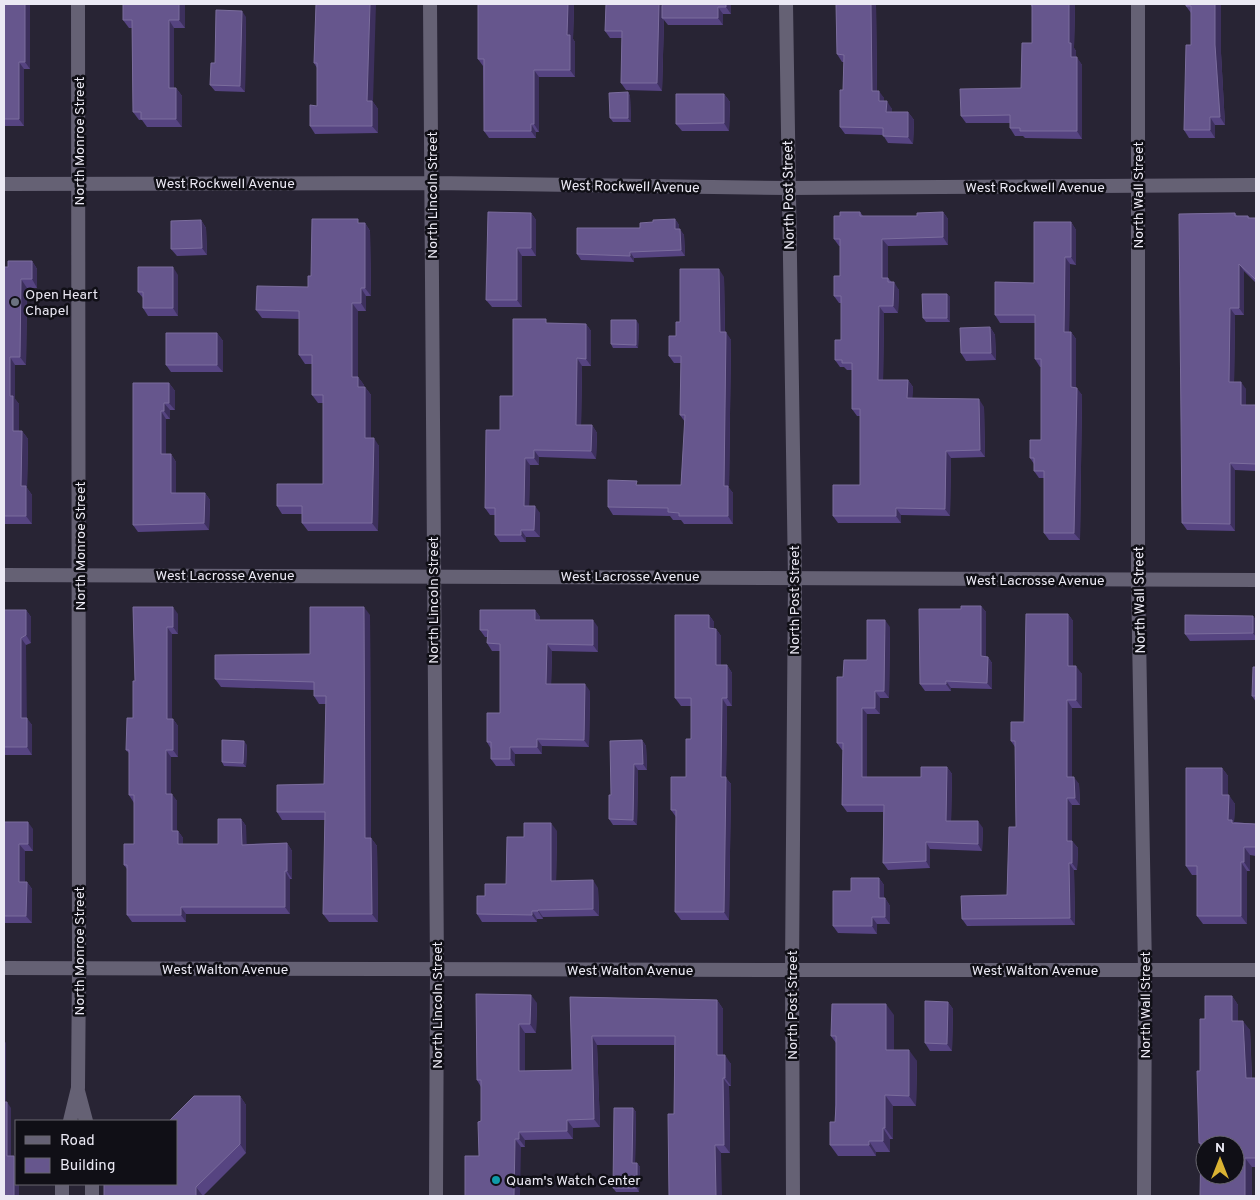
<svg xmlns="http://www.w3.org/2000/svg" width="1260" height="1200" font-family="Overpass,sans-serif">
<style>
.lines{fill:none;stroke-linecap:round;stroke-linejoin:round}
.minor{stroke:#656174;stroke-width:14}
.tertiary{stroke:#656174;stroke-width:14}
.secondary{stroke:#656174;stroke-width:14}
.wall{fill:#564481}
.shaded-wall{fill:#3d305d}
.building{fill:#66568d;stroke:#7b6d9d;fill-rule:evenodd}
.worship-dot{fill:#6b7280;stroke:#100f16;stroke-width:2}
.culture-dot{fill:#0f9aa8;stroke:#100f16;stroke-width:2}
.labels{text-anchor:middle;stroke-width:5;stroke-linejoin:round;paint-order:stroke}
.street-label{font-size:14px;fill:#ebe9f4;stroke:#100f16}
.poi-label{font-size:14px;fill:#ebe9f4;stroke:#100f16;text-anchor:start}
</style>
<rect width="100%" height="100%" fill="#282434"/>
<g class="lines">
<path class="minor" d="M 430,4 L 437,970 L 436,1196
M 4,184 L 432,183 L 788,188 L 1256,185
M 4,575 L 1256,580
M 4,968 L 792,970 L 795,578 L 786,4
M 1145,970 L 1256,970"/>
<path class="tertiary" d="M 1138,4 L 1138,580 L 1145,970 L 1144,1196
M 793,1196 L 792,970 L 1145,970"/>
<path class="secondary" d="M 78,1091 L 86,1121
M 70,1121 L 78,1088 L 79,968 L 78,4
M 62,1196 L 62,1184
M 92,1196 L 92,1184"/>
</g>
<path class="wall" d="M 4,4 L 30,4 L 30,69 L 24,69 L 24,126 L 4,126 Z
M 185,4 L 185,28 L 174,28 L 174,88 L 176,88 L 182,96 L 182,127 L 147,127 L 142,120 L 139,120 L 133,112 L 132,28 L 129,28 L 123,20 Z
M 316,4 L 373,102 L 378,109 L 378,133 L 315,134 L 310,126 L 317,106 L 317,68 L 314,63 Z
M 478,4 L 574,4 L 573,39 L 575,42 L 575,77 L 539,77 L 539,132 L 536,132 L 536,138 L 489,138 L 484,131 L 483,66 L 478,59 Z
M 606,4 L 660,4 L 662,8 L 731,4 L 731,14 L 723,14 L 723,25 L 668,25 L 664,20 L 662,91 L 626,90 L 621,83 L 622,38 L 610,38 L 605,31 Z
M 836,4 L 876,4 L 877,91 L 884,98 L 884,101 L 892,109 L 892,112 L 908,112 L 914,120 L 913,144 L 888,143 L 883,135 L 845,134 L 840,127 L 843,90 L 844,62 L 842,62 L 837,54 Z
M 1030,4 L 1075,4 L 1074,48 L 1076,51 L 1076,57 L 1082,65 L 1082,139 L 1025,138 L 1023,136 L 1015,136 L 1010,128 L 1010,123 L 966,123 L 961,116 L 1021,88 L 1032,43 L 1032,7 Z
M 1221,4 L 1221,53 L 1225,125 L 1215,125 L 1215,138 L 1189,138 L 1184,130 L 1191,45 L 1191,13 L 1186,6 Z
M 246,17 L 245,92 L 215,91 L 210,85 L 215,63 Z
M 628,92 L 630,96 L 631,122 L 613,122 L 610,118 Z
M 724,94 L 730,102 L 729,131 L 682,131 L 676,124 Z
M 860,212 L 863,216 L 917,216 L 943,212 L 948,219 L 948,245 L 888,246 L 888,278 L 899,290 L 898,313 L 884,313 L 883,380 L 908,380 L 913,387 L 912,398 L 984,407 L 985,457 L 951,458 L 950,516 L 901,515 L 901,523 L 838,523 L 833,516 L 860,485 L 860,416 L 857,416 L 852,409 L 852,370 L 847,370 L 844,367 L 840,367 L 835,360 L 841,340 L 841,303 L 839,303 L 834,296 L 840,276 L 840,246 L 839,246 L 834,239 Z
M 531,213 L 536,220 L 536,256 L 522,256 L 522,307 L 492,307 L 486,300 Z
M 1235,213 L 1237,216 L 1248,216 L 1250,218 L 1256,218 L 1256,283 L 1244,271 L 1244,315 L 1235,315 L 1234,382 L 1246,389 L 1246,405 L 1256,405 L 1256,471 L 1235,470 L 1235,531 L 1187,530 L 1182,523 Z
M 675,219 L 679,225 L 679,229 L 684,235 L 685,256 L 634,258 L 634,262 L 581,260 L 577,254 L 653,222 Z
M 201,220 L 206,228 L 207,255 L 177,256 L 171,249 Z
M 1071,222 L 1076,230 L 1076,265 L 1070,264 L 1069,332 L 1071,332 L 1076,339 L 1076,388 L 1082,395 L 1080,540 L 1049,540 L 1044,533 L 1044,478 L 1039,478 L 1034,471 L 1034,464 L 1030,458 L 1041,440 L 1041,367 L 1040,367 L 1035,359 L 1035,323 L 1000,323 L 995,315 L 1034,283 Z
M 360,223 L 365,223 L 370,231 L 371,296 L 366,296 L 366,311 L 358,311 L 358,377 L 364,385 L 364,387 L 365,387 L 371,395 L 371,438 L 379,446 L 378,531 L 308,531 L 302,523 L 302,514 L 282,514 L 277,506 L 323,484 L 323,403 L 318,403 L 312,395 L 312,364 L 305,364 L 299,355 L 299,319 L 262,318 L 256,310 L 308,287 L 311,276 Z
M 32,261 L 37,269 L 37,288 L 27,288 L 26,365 L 15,365 L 15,399 L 19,404 L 19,431 L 22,431 L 28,439 L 27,488 L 32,495 L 32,524 L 4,524 L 4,267 L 8,267 Z
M 178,275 L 178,316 L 148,316 L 143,308 L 143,298 L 138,292 Z
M 724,277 L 725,332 L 731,340 L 729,488 L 733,493 L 733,524 L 684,524 L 681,520 L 673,520 L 670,516 L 613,515 L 608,507 L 639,485 L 681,485 L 685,422 L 680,415 L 681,363 L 674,363 L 669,356 L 676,336 L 680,322 Z
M 947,294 L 950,297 L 950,322 L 926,322 L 923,318 Z
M 549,323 L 586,324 L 591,331 L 591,366 L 582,366 L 581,425 L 592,425 L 597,433 L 596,459 L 539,457 L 539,465 L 530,465 L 529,506 L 540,513 L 540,537 L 526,537 L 526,542 L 500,542 L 495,535 L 495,515 L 490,515 L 485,508 L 500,430 L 513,396 Z
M 639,324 L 638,348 L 613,348 L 611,344 Z
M 990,327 L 995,335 L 996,360 L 966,361 L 961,353 Z
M 217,333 L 223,341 L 223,372 L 171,372 L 166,365 Z
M 133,383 L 169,383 L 175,391 L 175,410 L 170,410 L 170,419 L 166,419 L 166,454 L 171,454 L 176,462 L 176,493 L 205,493 L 210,500 L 209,530 L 138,532 L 133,525 Z
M 981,606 L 986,612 L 986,657 L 988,657 L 992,663 L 992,689 L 951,688 L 951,691 L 925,691 L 920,684 L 961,609 Z
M 133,607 L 178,614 L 178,634 L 172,634 L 172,719 L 173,719 L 178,726 L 178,757 L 171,757 L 171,794 L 177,801 L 177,831 L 178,831 L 183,838 L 183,844 L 218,844 L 241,819 L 246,826 L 246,844 L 287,843 L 292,851 L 292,879 L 290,879 L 290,914 L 186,914 L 186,922 L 132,922 L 127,915 L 127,869 L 124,865 L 134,844 L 134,803 L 129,795 L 129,753 L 126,750 L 133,718 L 135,681 Z
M 4,610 L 26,610 L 31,617 L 31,643 L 26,645 L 26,718 L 32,725 L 32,755 L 4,755 Z
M 535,610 L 540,617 L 540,620 L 598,627 L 598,652 L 552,651 L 551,684 L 590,691 L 589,747 L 542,746 L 542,754 L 515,754 L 515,766 L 496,766 L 491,759 L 491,749 L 487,742 L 500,713 L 500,651 L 492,651 L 487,643 L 488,637 L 485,637 L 480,630 Z
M 1068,614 L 1073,621 L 1073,666 L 1082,674 L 1082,708 L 1072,708 L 1072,777 L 1079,784 L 1080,805 L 1072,805 L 1072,841 L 1078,848 L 1077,870 L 1074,870 L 1075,925 L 967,926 L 962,919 L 1007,895 L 1016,827 L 1015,747 L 1011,741 L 1024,722 Z
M 370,615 L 371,838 L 377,846 L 378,922 L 329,922 L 323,914 L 325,820 L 282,820 L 277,812 L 324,784 L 326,704 L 319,704 L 314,696 L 314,690 L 221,687 L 215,679 L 310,654 Z
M 709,615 L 714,622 L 714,629 L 716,629 L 721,636 L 721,665 L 727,665 L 732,673 L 732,706 L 727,706 L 726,778 L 731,784 L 729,920 L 681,920 L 675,912 L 676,817 L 671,810 L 686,777 L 691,739 L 691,706 L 681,706 L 675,698 Z
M 1253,616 L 1256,620 L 1256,640 L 1190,641 L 1185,634 Z
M 890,627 L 889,698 L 880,698 L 880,714 L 867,714 L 867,777 L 921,777 L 947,767 L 952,774 L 951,821 L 983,828 L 982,851 L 930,849 L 930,868 L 888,870 L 883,863 L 883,812 L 847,812 L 842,805 L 843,750 L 842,750 L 837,743 L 843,677 L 867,660 Z
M 1256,667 L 1256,702 L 1252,696 Z
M 642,740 L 646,746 L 647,770 L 638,770 L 637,825 L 613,825 L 609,819 L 611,795 Z
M 247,745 L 246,767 L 224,766 L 222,762 Z
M 1222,768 L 1228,776 L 1228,795 L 1235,804 L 1234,822 L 1256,824 L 1256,856 L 1250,855 L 1250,871 L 1247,871 L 1247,924 L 1203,924 L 1197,916 L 1197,875 L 1192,875 L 1186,866 Z
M 4,822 L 33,829 L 33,851 L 25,851 L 25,882 L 27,882 L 32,889 L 32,923 L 4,923 Z
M 557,831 L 556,881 L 598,888 L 599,916 L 543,917 L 543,919 L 537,919 L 537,922 L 482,922 L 477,914 L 485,896 L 506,884 L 524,837 Z
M 879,878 L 884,885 L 884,898 L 885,898 L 890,906 L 890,924 L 877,924 L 877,934 L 838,933 L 833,926 L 851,891 Z
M 476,994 L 537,1003 L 536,1033 L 525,1033 L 525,1071 L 572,1070 L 570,997 L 717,1000 L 723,1009 L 723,1055 L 731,1064 L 731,1086 L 729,1086 L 730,1153 L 721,1153 L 674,1114 L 674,1045 L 597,1045 L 600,1127 L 573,1128 L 573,1139 L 525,1140 L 525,1147 L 521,1147 L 479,1156 L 481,1121 L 481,1087 L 477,1080 Z
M 1232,996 L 1238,1005 L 1238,1021 L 1250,1030 L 1252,1078 L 1256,1078 L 1256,1167 L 1252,1167 L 1252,1196 L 1199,1143 L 1200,1071 L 1205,1019 Z
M 948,1002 L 953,1009 L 952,1051 L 930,1051 L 925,1043 Z
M 894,1015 L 894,1050 L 917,1061 L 916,1106 L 893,1106 L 893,1139 L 890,1139 L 890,1152 L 876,1152 L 876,1156 L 838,1156 L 830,1145 L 835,1122 L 836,1043 L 831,1036 Z
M 240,1096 L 246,1105 L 246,1153 L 203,1196 L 104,1196 Z
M 633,1108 L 636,1112 L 635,1163 L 637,1163 L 640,1167 L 639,1192 L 616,1192 L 613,1188 Z"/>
<path class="shaded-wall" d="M 25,4 L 30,4 L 30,69 L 25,62 Z
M 179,4 L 185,4 L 185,28 L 179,20 Z
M 370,4 L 376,4 L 373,102 L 378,109 L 378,133 L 372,126 L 367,101 Z
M 568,4 L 574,4 L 573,39 L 575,42 L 575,77 L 570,70 L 567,35 Z
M 659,4 L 660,4 L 664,10 L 662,18 L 664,20 L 662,91 L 657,83 Z
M 726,4 L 731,4 L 731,14 L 726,7 Z
M 871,4 L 876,4 L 877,98 L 872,91 Z
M 1069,4 L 1075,4 L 1074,48 L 1076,51 L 1076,65 L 1071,57 L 1069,43 Z
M 1215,4 L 1221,4 L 1221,53 L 1225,125 L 1220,117 L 1215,45 Z
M 718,7 L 723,14 L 723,25 L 718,18 Z
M 242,11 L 246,17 L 245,92 L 240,86 Z
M 169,20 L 174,28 L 174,96 L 169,88 Z
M 1077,57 L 1082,65 L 1082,139 L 1077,131 Z
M 19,62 L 24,69 L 24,126 L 19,119 Z
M 534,70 L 539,77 L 539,132 L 534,124 Z
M 176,88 L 182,96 L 182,127 L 176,119 Z
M 879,91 L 884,98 L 884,108 L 879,101 Z
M 628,92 L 630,96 L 631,122 L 628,118 Z
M 724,94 L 730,102 L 729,131 L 724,123 Z
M 887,101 L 892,109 L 892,119 L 886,112 Z
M 908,112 L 914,120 L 913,144 L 908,137 Z
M 1210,117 L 1215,125 L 1215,138 L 1210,130 Z
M 531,124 L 536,132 L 536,138 L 531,131 Z
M 943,212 L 948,219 L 948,245 L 943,237 Z
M 531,213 L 536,220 L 536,256 L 531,248 Z
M 675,219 L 679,225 L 679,235 L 675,229 Z
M 201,220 L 206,228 L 207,255 L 202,248 Z
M 1071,222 L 1076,230 L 1076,265 L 1071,257 Z
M 365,223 L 370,231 L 371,296 L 365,288 Z
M 680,229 L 684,235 L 685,256 L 681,250 Z
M 882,239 L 888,246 L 888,285 L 882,278 Z
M 517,248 L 522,256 L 522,307 L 517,300 Z
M 630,252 L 634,258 L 634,262 L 630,256 Z
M 1065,257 L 1070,264 L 1069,339 L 1064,332 Z
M 32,261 L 37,269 L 37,288 L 32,279 Z
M 1239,264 L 1244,271 L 1244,315 L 1239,308 Z
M 173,267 L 178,275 L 178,316 L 173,308 Z
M 719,269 L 724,277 L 725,340 L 720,332 Z
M 21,279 L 27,288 L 26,365 L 20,357 Z
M 894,282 L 899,290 L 898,313 L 893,306 Z
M 361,288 L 366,296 L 366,311 L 361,303 Z
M 947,294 L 950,297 L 950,322 L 947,318 Z
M 352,303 L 358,311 L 358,385 L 352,377 Z
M 879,306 L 884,313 L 883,387 L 878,380 Z
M 1230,308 L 1235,315 L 1234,389 L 1229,382 Z
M 636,320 L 639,324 L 638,348 L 636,345 Z
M 586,324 L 591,331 L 591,366 L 586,359 Z
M 990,327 L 995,335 L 996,360 L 991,353 Z
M 726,332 L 731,340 L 729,488 L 733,493 L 733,524 L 728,516 L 724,486 Z
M 1071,332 L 1076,339 L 1076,395 L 1071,387 Z
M 217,333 L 223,341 L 223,372 L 217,365 Z
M 10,357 L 15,365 L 15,399 L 19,404 L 19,439 L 13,431 L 10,396 Z
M 577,358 L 582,366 L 581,432 L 576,425 Z
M 358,377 L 364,385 L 364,395 L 358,387 Z
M 908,380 L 913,387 L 912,406 L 907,398 Z
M 1241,382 L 1246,389 L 1246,413 L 1241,405 Z
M 169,383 L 175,391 L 175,410 L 169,403 Z
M 365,387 L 371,395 L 371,446 L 365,438 Z
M 1077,388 L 1082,395 L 1080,540 L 1074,533 Z
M 979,399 L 984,407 L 985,457 L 980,450 Z
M 164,403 L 170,410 L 170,419 L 164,411 Z
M 161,411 L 166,419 L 166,462 L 161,454 Z
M 592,425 L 597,433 L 596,459 L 591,451 Z
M 22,431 L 28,439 L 27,488 L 32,495 L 32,524 L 26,516 L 21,486 Z
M 374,438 L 379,446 L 378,531 L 372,523 Z
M 534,450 L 539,457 L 539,465 L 534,458 Z
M 946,451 L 951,458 L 950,516 L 945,509 Z
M 171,454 L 176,462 L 176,500 L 171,493 Z
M 525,458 L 530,465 L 529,513 L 524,506 Z
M 1230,463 L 1235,470 L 1235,531 L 1230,524 Z
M 205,493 L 210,500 L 209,530 L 204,523 Z
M 535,506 L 540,513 L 540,537 L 534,530 Z
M 896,508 L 901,515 L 901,523 L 896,516 Z
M 521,530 L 526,537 L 526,542 L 521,535 Z
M 981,606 L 986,612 L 986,663 L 981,656 Z
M 173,607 L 178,614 L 178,634 L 173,627 Z
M 364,607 L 370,615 L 371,846 L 365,838 Z
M 26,610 L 31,617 L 31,643 L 26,635 Z
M 535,610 L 540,617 L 540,627 L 535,620 Z
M 1068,614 L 1073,621 L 1073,674 L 1068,666 Z
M 709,615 L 714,622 L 714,636 L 709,628 Z
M 1253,616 L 1256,620 L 1256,637 L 1253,633 Z
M 593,620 L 598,627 L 598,652 L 593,645 Z
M 885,620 L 890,627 L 889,698 L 884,691 Z
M 167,627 L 172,634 L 172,726 L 167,719 Z
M 716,629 L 721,636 L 721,673 L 716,665 Z
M 21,638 L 26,645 L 27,725 L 21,718 Z
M 547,644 L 552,651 L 551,691 L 546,684 Z
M 988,657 L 992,663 L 992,689 L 987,683 Z
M 727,665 L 732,673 L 732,706 L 727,698 Z
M 1076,666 L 1082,674 L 1082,708 L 1076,700 Z
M 946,681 L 951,688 L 951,691 L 946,684 Z
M 585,684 L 590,691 L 589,747 L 584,740 Z
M 875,691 L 880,698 L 880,714 L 875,708 Z
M 722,698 L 727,706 L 726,778 L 731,784 L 729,920 L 724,912 L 721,777 Z
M 1067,700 L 1072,708 L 1072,784 L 1067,777 Z
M 862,708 L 867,714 L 867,784 L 862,777 Z
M 27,718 L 32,725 L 32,755 L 27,747 Z
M 173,719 L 178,726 L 178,757 L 173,750 Z
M 537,739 L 542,746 L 542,754 L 537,747 Z
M 642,740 L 646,746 L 647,770 L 643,764 Z
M 244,741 L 247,745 L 246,767 L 243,763 Z
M 510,747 L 515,754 L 515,766 L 510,759 Z
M 166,750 L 171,757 L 171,801 L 166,794 Z
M 634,764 L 638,770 L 637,825 L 633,820 Z
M 947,767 L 952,774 L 951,828 L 946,821 Z
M 1222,768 L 1228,776 L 1228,804 L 1222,795 Z
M 1074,777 L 1079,784 L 1080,805 L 1075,798 Z
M 172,794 L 177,801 L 177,838 L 172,831 Z
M 1229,795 L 1235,804 L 1234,822 L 1238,828 L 1228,820 Z
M 1067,798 L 1072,805 L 1072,845 L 1072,841 L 1078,848 L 1077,870 L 1072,863 L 1067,841 Z
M 241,819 L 246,826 L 247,852 L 242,845 Z
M 978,821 L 983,828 L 982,851 L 978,844 Z
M 28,822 L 33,829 L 33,851 L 28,844 Z
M 551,823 L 557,831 L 556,888 L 551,881 Z
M 178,831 L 183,838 L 183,851 L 178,844 Z
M 371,838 L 377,846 L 378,922 L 372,914 Z
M 926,842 L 930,849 L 930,868 L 926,861 Z
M 287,843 L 292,851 L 292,879 L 287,871 Z
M 19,844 L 25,851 L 25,889 L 19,882 Z
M 1244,847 L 1250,855 L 1250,871 L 1244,862 Z
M 1241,862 L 1247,871 L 1247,924 L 1241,916 Z
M 1069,863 L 1074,870 L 1075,925 L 1070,918 Z
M 285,871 L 290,879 L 290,914 L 285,907 Z
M 879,878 L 884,885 L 884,906 L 879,898 Z
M 593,880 L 598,888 L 599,916 L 593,909 Z
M 27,882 L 32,889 L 32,923 L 26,916 Z
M 885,898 L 890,906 L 890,924 L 885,917 Z
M 181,907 L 186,914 L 186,922 L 181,915 Z
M 538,910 L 543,917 L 543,919 L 538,911 Z
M 532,911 L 537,919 L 537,922 L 532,915 Z
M 872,917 L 877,924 L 877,934 L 872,926 Z
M 531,995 L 537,1003 L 536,1033 L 530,1024 Z
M 1232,996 L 1238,1005 L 1238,1030 L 1232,1021 Z
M 717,1000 L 723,1009 L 723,1064 L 717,1055 Z
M 948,1002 L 953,1009 L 952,1051 L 947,1044 Z
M 886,1004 L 894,1015 L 894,1061 L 886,1050 Z
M 1243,1021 L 1250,1030 L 1252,1087 L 1246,1078 Z
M 519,1024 L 525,1033 L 525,1080 L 519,1071 Z
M 592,1036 L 597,1045 L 600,1127 L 594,1119 Z
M 4,1040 L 6,1043 L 6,1108 L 4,1104 Z
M 909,1050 L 917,1061 L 916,1106 L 909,1096 Z
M 725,1055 L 731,1064 L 731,1086 L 725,1078 Z
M 723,1078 L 729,1086 L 730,1153 L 724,1145 Z
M 885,1095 L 893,1106 L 893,1139 L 885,1128 Z
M 240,1096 L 246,1105 L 246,1153 L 240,1144 Z
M 7,1102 L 11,1108 L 11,1162 L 7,1156 Z
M 633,1108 L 636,1112 L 635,1167 L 632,1163 Z
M 567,1120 L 573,1128 L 573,1139 L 567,1131 Z
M 883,1128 L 890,1139 L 890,1152 L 883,1141 Z
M 519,1132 L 525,1140 L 525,1147 L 519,1139 Z
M 515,1139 L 521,1147 L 520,1196 L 514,1196 Z
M 869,1141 L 876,1152 L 876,1156 L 869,1145 Z
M 715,1145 L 721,1153 L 722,1196 L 716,1196 Z
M 14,1156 L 16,1159 L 16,1184 L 19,1184 L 19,1196 L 14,1196 Z
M 1245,1158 L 1252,1167 L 1252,1196 L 1245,1196 Z
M 637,1163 L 640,1167 L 639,1192 L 637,1188 Z
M 196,1187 L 203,1196 L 196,1196 Z"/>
<path class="building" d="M 4,4 L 25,4 L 25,62 L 19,62 L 19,119 L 4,119 Z
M 123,4 L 179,4 L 179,20 L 169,20 L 169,88 L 176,88 L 176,119 L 141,119 L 141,112 L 133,112 L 132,20 L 123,20 Z
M 316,4 L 370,4 L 367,101 L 372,101 L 372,126 L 310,126 L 310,105 L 317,106 L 317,63 L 314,63 Z
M 478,4 L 568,4 L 567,35 L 570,35 L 570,70 L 534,70 L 534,124 L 531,124 L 531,131 L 484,131 L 484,59 L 478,59 Z
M 606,4 L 659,4 L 657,83 L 621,83 L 622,31 L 605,31 Z
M 662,4 L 726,4 L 726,7 L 718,7 L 718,18 L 662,18 Z
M 836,4 L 871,4 L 872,91 L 879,91 L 879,101 L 887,101 L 886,112 L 908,112 L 908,137 L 883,136 L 883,128 L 840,127 L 840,90 L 843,90 L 844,55 L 837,54 Z
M 1032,4 L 1069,4 L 1069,43 L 1071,43 L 1071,57 L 1077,57 L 1077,131 L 1020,131 L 1020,128 L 1010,128 L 1010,115 L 961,116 L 960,89 L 1021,88 L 1022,43 L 1032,43 Z
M 1186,4 L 1215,4 L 1215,45 L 1220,117 L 1210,117 L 1210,130 L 1184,130 L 1186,45 L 1191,45 L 1191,6 L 1186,6 Z
M 216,10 L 242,11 L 240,86 L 210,85 L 211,63 L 215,63 Z
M 628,92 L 628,118 L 610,118 L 609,93 Z
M 676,94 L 724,94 L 724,123 L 676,124 Z
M 488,212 L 531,213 L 531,248 L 517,248 L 517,300 L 486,300 Z
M 840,212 L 860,212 L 860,216 L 917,216 L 917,213 L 943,212 L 943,237 L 882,239 L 882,278 L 888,278 L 888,282 L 894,282 L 893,306 L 879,306 L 878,380 L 908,380 L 907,398 L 979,399 L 980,450 L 946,451 L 945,509 L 896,508 L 896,516 L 833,516 L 833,485 L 860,485 L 860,409 L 852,409 L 852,363 L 842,363 L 842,360 L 835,360 L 835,340 L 841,340 L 841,296 L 834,296 L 834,276 L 840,276 L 840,239 L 834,239 L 834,216 L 840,216 Z
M 1235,213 L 1235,216 L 1248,216 L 1248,218 L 1256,218 L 1256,280 L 1239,264 L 1239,308 L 1230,308 L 1229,382 L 1241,382 L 1241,405 L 1256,405 L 1256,464 L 1230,463 L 1230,524 L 1182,523 L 1179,214 Z
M 312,219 L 358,219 L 358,223 L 365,223 L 365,288 L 361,288 L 361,303 L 352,303 L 352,377 L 358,377 L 358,387 L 365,387 L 365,438 L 374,438 L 372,523 L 302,523 L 302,506 L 277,506 L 277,484 L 323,484 L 323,395 L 312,395 L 312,355 L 299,355 L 299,311 L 256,310 L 257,286 L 308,287 L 308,276 L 311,276 Z
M 675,219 L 675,229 L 680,229 L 681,250 L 630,252 L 630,256 L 577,254 L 577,228 L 640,228 L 640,223 L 653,222 L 653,220 Z
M 201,220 L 202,248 L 171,249 L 171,221 Z
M 1034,222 L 1071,222 L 1071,257 L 1065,257 L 1064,332 L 1071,332 L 1071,387 L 1077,388 L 1074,533 L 1044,533 L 1044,471 L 1034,471 L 1034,458 L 1030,458 L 1030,440 L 1041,440 L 1041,359 L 1035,359 L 1035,315 L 995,315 L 995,282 L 1034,283 Z
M 8,261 L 32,261 L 32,279 L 21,279 L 20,357 L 10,357 L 10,396 L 13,396 L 13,431 L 22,431 L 21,486 L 26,486 L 26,516 L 4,516 L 4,267 L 8,267 Z
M 138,267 L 173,267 L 173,308 L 143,308 L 143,292 L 138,292 Z
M 680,269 L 719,269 L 720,332 L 726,332 L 724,486 L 728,486 L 728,516 L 679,516 L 679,513 L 668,512 L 668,508 L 608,507 L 608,480 L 637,481 L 636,485 L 681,485 L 685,415 L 680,415 L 681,356 L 669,356 L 669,336 L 676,336 L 676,322 L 680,322 Z
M 922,294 L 947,294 L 947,318 L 923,318 Z
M 513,319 L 546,319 L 546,323 L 586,324 L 586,359 L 577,358 L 576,425 L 592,425 L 591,451 L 534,450 L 534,458 L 525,458 L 524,506 L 535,506 L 534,530 L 521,530 L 521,535 L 495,535 L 495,508 L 485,508 L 486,430 L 500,430 L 500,396 L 513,396 Z
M 611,320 L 636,320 L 636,345 L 611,344 Z
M 990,327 L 991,353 L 961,353 L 960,328 Z
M 166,333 L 217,333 L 217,365 L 166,365 Z
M 133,383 L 169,383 L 169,403 L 164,403 L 164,411 L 161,411 L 161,454 L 171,454 L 171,493 L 205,493 L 204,523 L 133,525 Z
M 961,606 L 981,606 L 981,656 L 988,657 L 987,683 L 946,681 L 946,684 L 920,684 L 919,609 L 961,609 Z
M 133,607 L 173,607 L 173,627 L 167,627 L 167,719 L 173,719 L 173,750 L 166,750 L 166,794 L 172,794 L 172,831 L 178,831 L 178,844 L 218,844 L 218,819 L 241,819 L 242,845 L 287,843 L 287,871 L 285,871 L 285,907 L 181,907 L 181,915 L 127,915 L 127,865 L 124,865 L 124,844 L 134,844 L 134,795 L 129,795 L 129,750 L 126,750 L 127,718 L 133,718 L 133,681 L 135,681 Z
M 310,607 L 364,607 L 365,838 L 371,838 L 372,914 L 323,914 L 325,812 L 277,812 L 277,785 L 324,784 L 326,696 L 314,696 L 314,682 L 215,679 L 215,655 L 310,654 Z
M 4,610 L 26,610 L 26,635 L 21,638 L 21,718 L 27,718 L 27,747 L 4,747 Z
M 480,610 L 535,610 L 535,620 L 593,620 L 593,645 L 547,644 L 546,684 L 585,684 L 584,740 L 537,739 L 537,747 L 510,747 L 510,759 L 491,759 L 491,742 L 487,742 L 487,713 L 500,713 L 500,644 L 487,643 L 488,630 L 480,630 Z
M 1026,614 L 1068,614 L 1068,666 L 1076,666 L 1076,700 L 1067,700 L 1067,777 L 1074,777 L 1075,798 L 1067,798 L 1067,841 L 1072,841 L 1072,863 L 1069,863 L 1070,918 L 962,919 L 961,896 L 1007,895 L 1009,827 L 1016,827 L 1015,741 L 1011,741 L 1011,722 L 1024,722 Z
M 675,615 L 709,615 L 709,628 L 716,629 L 716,665 L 727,665 L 727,698 L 722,698 L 721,777 L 726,777 L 724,912 L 675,912 L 676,810 L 671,810 L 671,777 L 686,777 L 686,739 L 691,739 L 691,698 L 675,698 Z
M 1185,615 L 1253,616 L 1253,633 L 1185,634 Z
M 867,620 L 885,620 L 884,691 L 875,691 L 875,708 L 862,708 L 862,777 L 921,777 L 921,767 L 947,767 L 946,821 L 978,821 L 978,844 L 926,842 L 926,861 L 883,863 L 884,805 L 842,805 L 843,743 L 837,743 L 837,677 L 843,677 L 844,660 L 867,660 Z
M 1253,667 L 1256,667 L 1256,696 L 1252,696 Z
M 222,740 L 244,741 L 243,763 L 222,762 Z
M 642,740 L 643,764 L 634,764 L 633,820 L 609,819 L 609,795 L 611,795 L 610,741 Z
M 1186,768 L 1222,768 L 1222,795 L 1229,795 L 1228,820 L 1232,820 L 1232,823 L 1256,824 L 1256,847 L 1244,847 L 1244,862 L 1241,862 L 1241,916 L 1197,916 L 1197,866 L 1186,866 Z
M 4,822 L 28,822 L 28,844 L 19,844 L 19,882 L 27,882 L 26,916 L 4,916 Z
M 524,823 L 551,823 L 551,881 L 593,880 L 593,909 L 538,910 L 538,911 L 532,911 L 532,915 L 477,914 L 477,896 L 485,896 L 485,884 L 506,884 L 507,837 L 524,837 Z
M 851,878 L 879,878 L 879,898 L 885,898 L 885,917 L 872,917 L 872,926 L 833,926 L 833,891 L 851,891 Z
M 476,994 L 531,995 L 530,1024 L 519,1024 L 519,1071 L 572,1070 L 570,997 L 717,1000 L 717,1055 L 725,1055 L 725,1078 L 723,1078 L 724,1145 L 715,1145 L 716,1196 L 669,1196 L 668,1114 L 674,1114 L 675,1036 L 592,1036 L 594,1119 L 567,1120 L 567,1131 L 519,1132 L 519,1139 L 515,1139 L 514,1196 L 465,1196 L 465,1156 L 479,1156 L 478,1122 L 481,1121 L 481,1080 L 477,1080 Z
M 1205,996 L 1232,996 L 1232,1021 L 1243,1021 L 1246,1078 L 1256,1078 L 1256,1158 L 1245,1158 L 1245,1196 L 1200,1196 L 1201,1143 L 1199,1143 L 1197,1071 L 1200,1071 L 1200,1019 L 1205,1019 ZM 1205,1145 L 1235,1145 L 1235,1175 L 1205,1175 Z
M 925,1001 L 948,1002 L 947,1044 L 925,1043 Z
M 832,1004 L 886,1004 L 886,1050 L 909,1050 L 909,1096 L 885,1095 L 885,1128 L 883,1128 L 883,1141 L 869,1141 L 869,1145 L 830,1145 L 830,1122 L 835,1122 L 836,1105 L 836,1036 L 831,1036 Z
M 194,1096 L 240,1096 L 240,1144 L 196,1187 L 196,1196 L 104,1196 L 104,1185 L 106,1184 L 176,1184 L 176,1121 L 169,1121 Z
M 4,1102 L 7,1102 L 7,1156 L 14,1156 L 14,1196 L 4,1196 Z
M 614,1108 L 633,1108 L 632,1163 L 637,1163 L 637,1188 L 613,1188 Z"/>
<circle class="worship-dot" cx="15" cy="302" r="5"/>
<circle class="culture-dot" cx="496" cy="1180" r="5"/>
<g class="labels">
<g class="street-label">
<text transform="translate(79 141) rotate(-90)" y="5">North Monroe Street</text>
<text x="225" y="188">West Rockwell Avenue</text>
<text transform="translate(630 186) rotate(1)" y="5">West Rockwell Avenue</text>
<text x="1035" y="192">West Rockwell Avenue</text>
<text transform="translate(432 195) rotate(-90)" y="5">North Lincoln Street</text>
<text transform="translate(788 195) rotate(-91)" y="5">North Post Street</text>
<text transform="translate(1138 195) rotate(-90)" y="5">North Wall Street</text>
<text transform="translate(80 546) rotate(-90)" y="5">North Monroe Street</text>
<text x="225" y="580">West Lacrosse Avenue</text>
<text x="630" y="581">West Lacrosse Avenue</text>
<text x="1035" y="585">West Lacrosse Avenue</text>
<text transform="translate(433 600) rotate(-90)" y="5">North Lincoln Street</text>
<text transform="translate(794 600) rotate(-90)" y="5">North Post Street</text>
<text transform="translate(1139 600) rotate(-91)" y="5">North Wall Street</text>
<text transform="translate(79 951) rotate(-90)" y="5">North Monroe Street</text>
<text x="225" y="974">West Walton Avenue</text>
<text x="630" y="975">West Walton Avenue</text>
<text x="1035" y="975">West Walton Avenue</text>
<text transform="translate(437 1005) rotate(-90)" y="5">North Lincoln Street</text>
<text transform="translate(792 1005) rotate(-90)" y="5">North Post Street</text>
<text transform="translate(1145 1005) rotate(-90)" y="5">North Wall Street</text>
</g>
<g class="poi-label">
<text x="25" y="299">Open Heart<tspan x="25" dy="16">Chapel</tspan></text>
<text x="506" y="1185">Quam's Watch Center</text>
</g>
</g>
<rect width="1260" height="1200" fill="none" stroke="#ebe9f4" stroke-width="10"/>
<rect x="15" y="1120" width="162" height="65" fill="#100f16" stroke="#68666f"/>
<rect x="25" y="1136" width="25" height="8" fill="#656174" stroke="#68666f"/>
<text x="60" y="1145" font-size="15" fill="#ebe9f4">Road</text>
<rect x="25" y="1158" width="25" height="15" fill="#66568d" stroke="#68666f"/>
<text x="60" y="1170" font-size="15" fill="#ebe9f4">Building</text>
<g transform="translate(1220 1160)"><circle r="24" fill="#100f16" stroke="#68666f"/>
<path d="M0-4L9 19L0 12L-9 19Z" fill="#dab333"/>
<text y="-8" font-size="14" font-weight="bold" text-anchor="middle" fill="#ebe9f4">N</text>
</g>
</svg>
